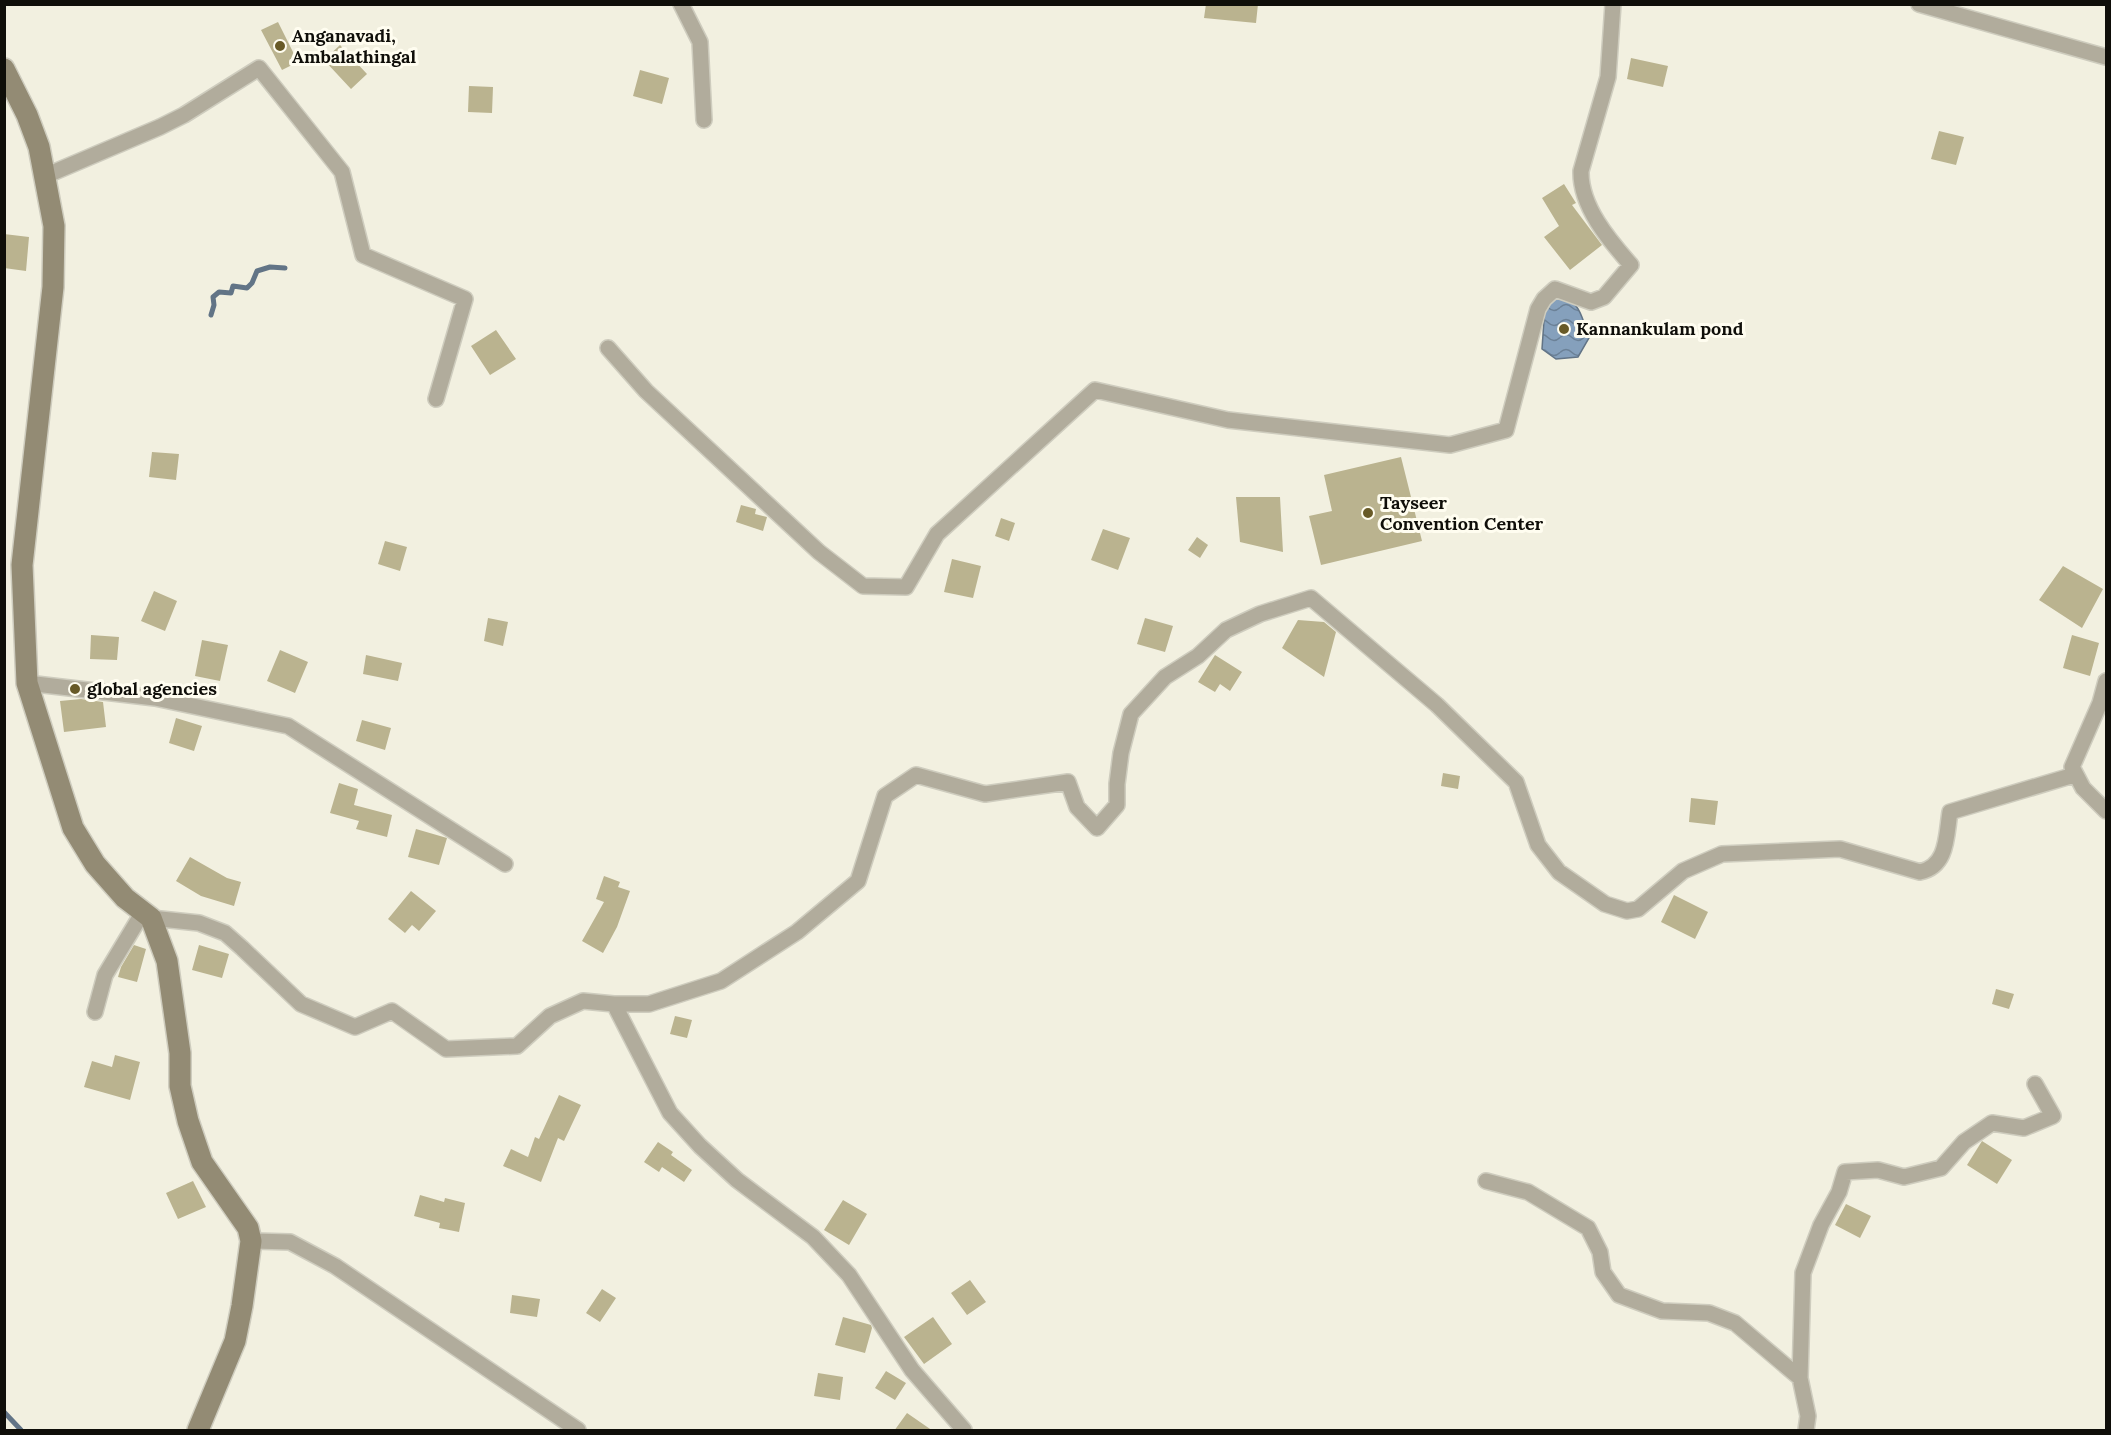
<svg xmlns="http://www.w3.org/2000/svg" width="2111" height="1435" font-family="Lora,serif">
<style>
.water{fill:url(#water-waves);stroke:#627486;stroke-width:1.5}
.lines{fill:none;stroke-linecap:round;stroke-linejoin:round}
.stream{stroke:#627486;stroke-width:5}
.building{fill:#bab38f}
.minor-casing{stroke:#ceccbe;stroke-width:18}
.secondary-casing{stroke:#ceccbe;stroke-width:24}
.minor{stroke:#b1ac9c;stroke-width:15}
.secondary{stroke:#938b74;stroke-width:21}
.poi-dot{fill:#685a27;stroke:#fffdf0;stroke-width:2}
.labels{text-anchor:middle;stroke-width:6;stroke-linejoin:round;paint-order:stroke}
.poi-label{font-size:18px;font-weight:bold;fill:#0f0e09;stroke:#fffdf0;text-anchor:start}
</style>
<defs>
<pattern id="water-waves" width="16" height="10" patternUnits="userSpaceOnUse" patternTransform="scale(1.5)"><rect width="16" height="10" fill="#85a0bc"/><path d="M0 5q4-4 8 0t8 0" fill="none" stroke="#6b8197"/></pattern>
</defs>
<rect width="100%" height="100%" fill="#f2f0e0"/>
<path class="water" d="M 1561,294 C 1580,302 1583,320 1589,338 L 1578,357 L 1556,359 L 1542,349 L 1545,306 Z"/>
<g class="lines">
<path class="stream" d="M 211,315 L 214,305 L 213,297 L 219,292 L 231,293 L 233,286 L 247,288 L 252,283 L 257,271 L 270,267 L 285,268
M 4,1412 L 21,1430"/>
</g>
<path class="building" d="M 1206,4 L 1258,4 L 1256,23 L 1204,18 Z
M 278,22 L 298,62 L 282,70 L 261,30 Z
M 340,45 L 367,74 L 351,89 L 324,60 Z
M 1631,58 L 1668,66 L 1663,87 L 1627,79 Z
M 640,70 L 669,78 L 662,104 L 633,96 Z
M 469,86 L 493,87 L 492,113 L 468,112 Z
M 1939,131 L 1964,137 L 1956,165 L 1931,159 Z
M 1564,184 L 1576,203 L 1572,205 L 1602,245 L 1570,270 L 1544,237 L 1559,226 L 1542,198 Z
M 4,234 L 29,237 L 26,271 L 4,268 Z
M 496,330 L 516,359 L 490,375 L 471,346 Z
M 152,452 L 179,454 L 176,480 L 149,477 Z
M 1401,457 L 1422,541 L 1321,565 L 1309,516 L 1332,511 L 1324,475 Z
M 1236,497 L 1280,497 L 1283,552 L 1240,542 Z
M 741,505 L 756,509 L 755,514 L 767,517 L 763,531 L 736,522 Z
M 1001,518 L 1015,523 L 1009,541 L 995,536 Z
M 1103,529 L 1130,538 L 1118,570 L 1091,560 Z
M 1197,537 L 1208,545 L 1200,558 L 1188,550 Z
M 385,541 L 407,547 L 400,571 L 378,564 Z
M 952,559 L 981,566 L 973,598 L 944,592 Z
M 2063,566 L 2103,589 L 2082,628 L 2039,600 Z
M 154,591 L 177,601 L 165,631 L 141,621 Z
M 488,618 L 508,622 L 503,646 L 484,641 Z
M 1145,618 L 1173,626 L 1165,652 L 1137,644 Z
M 1298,620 L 1324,622 L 1336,632 L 1324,677 L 1282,648 Z
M 91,635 L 119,637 L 117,660 L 90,659 Z
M 2072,635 L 2099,643 L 2090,676 L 2063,668 Z
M 202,640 L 228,645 L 220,681 L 195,676 Z
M 280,650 L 308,662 L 295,693 L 267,681 Z
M 366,655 L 402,663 L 398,681 L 363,674 Z
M 1215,655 L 1242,672 L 1230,691 L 1220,684 L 1215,692 L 1198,682 Z
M 81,699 L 103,702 L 106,727 L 64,732 L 60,701 Z
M 176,718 L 202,726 L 194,751 L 169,743 Z
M 362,720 L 391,728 L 385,750 L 356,741 Z
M 1443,773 L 1460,776 L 1458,789 L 1441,786 Z
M 339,783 L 358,789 L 354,805 L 392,815 L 387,837 L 356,829 L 359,821 L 330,813 Z
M 1691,798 L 1718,801 L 1715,825 L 1689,822 Z
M 416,829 L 447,838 L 439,865 L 408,857 Z
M 190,857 L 227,878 L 241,882 L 234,906 L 201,896 L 176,881 Z
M 604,876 L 620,882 L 618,887 L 630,891 L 617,927 L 603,953 L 582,941 L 604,902 L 596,899 Z
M 411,891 L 436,911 L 419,931 L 412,925 L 405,933 L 388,919 Z
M 1674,895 L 1708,912 L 1695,939 L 1661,922 Z
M 134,945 L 146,949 L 137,982 L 118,977 L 121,967 Z
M 199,945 L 229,954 L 222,978 L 192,970 Z
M 1996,989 L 2014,994 L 2009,1009 L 1992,1004 Z
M 675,1016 L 692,1020 L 687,1038 L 670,1034 Z
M 115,1055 L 140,1062 L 130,1100 L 84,1087 L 92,1061 L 112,1067 Z
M 559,1095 L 581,1105 L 564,1141 L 558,1138 L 541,1182 L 503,1166 L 511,1149 L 528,1157 L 535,1137 L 539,1139 Z
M 1982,1141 L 2012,1160 L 1997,1184 L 1967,1165 Z
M 658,1142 L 673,1152 L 671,1155 L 692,1170 L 684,1182 L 662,1167 L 659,1172 L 644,1162 Z
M 193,1181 L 206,1207 L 178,1219 L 166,1193 Z
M 420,1195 L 444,1202 L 445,1198 L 465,1203 L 459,1232 L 439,1228 L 440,1223 L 414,1216 Z
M 843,1200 L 867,1214 L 849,1245 L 824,1230 Z
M 1846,1204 L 1871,1216 L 1860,1238 L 1835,1225 Z
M 970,1280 L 986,1302 L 967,1315 L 951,1293 Z
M 602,1289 L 616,1298 L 600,1322 L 586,1313 Z
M 512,1295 L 540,1299 L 537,1317 L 510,1313 Z
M 843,1317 L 871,1325 L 872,1328 L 865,1353 L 835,1345 Z
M 933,1317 L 952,1344 L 924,1364 L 904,1337 Z
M 886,1371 L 906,1383 L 895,1400 L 875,1388 Z
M 818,1373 L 843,1377 L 840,1400 L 814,1396 Z
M 907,1413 L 933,1431 L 894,1431 Z"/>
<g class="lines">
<defs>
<path id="minor" d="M 681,4 L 700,42 L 704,120
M 1919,4 L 2106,57
M 45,176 L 160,127 L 184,115 L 259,68 L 342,172 L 363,255 L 465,299 L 436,399
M 608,348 L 646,391 L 819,552 L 863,586 L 906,587 L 937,534 L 1095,390 L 1228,420 L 1450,445 L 1506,430 L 1538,309 L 1544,299 L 1555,289 L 1591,302 L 1604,297 L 1631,265 C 1609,240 1580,206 1581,171 L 1608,77 L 1613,4
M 2106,681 L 2100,703 L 2072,767 L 2083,788 L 2106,811
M 27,683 L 155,698 L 288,726 L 505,864
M 151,918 L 199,923 L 225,933 L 242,948 L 301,1004 L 355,1027 L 392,1011 L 446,1049 L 517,1046 L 550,1016 L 583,1001 L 614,1004 L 649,1004 L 721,981 L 797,932 L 858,881 L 885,796 L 916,775 L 985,794 L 1068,782 L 1077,807 L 1097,828 L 1117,805 L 1117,784 L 1121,753 L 1131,714 L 1165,677 L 1198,656 L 1226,630 L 1260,614 L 1311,598 L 1437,705 L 1516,782 L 1538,845 L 1559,872 L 1605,904 L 1627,911 L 1638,909 L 1683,871 L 1722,854 L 1840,849 L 1920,872 C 1948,866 1946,836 1950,812 L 2074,775
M 614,1004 L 670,1113 L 700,1146 L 737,1180 L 813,1237 L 849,1275 L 912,1370 L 964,1430
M 95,1012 L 105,975 L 143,912
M 1486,1181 L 1528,1192 L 1588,1228 L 1600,1252 L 1603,1272 L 1619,1295 L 1662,1311 L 1709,1313 L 1735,1323 L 1800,1378 L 1808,1416 L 1806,1430
M 251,1241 L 290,1242 L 335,1266 L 578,1430
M 1800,1378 L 1803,1273 L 1821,1225 L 1839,1192 L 1845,1172 L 1878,1170 L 1904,1177 L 1941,1168 L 1964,1142 L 1992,1123 L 2024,1128 L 2053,1116 L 2035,1084"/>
<path id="secondary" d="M 4,69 L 27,115 L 39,147 L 54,226 L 53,287 L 22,565 L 27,683 L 73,828 L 95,864 L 125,898 L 151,918 L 167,961 L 180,1053 L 180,1086 L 188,1121 L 202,1162 L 248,1228 L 251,1241 L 242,1306 L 235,1341 L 198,1430"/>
</defs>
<use href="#minor" class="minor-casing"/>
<use href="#secondary" class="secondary-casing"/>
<use href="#minor" class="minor"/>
<use href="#secondary" class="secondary"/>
</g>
<g class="poi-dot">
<circle cx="280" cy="46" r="6"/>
<circle cx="1564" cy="329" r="6"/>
<circle cx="1368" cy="513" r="6"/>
<circle cx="75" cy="689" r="6"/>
</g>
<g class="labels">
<g class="poi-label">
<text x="292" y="42">Anganavadi,<tspan x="292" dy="21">Ambalathingal</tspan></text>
<text x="1576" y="335">Kannankulam pond</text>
<text x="1380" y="509">Tayseer<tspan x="1380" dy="21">Convention Center</tspan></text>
<text x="87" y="695">global agencies</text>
</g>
</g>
<rect width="2111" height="1435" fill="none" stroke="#0f0e09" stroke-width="12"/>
</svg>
